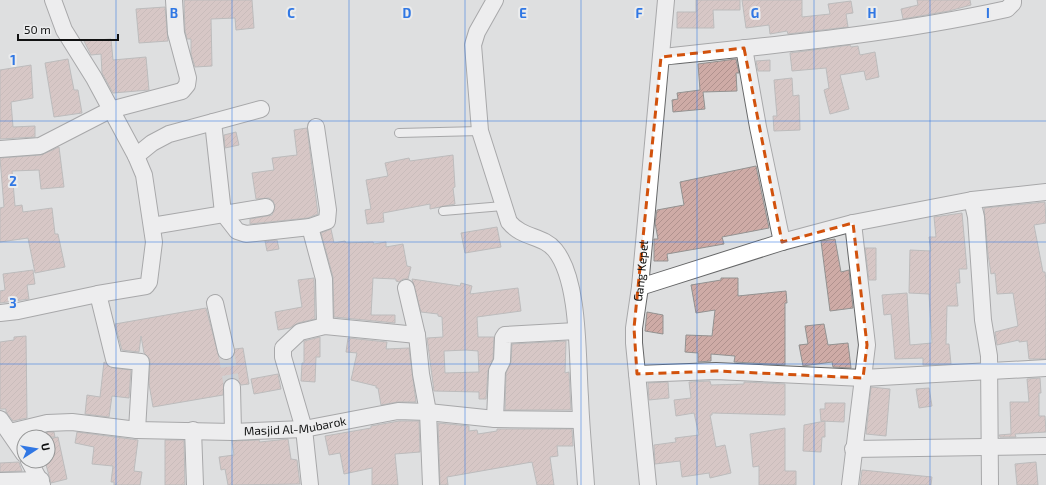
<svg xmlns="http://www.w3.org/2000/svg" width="1046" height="485" font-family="'Exo 2',sans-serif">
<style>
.building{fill:url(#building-hatch);stroke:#939291;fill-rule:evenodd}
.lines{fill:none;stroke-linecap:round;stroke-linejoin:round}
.minor-tunnel{stroke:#bfc0c1;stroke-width:16;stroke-dasharray:16 8;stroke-linecap:butt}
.service-casing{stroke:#666768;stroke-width:10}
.minor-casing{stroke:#666768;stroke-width:18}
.service{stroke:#fff;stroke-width:8}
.minor{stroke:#fff;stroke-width:16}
.marked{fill:none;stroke:#d2520d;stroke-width:3;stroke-dasharray:8 5;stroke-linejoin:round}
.grid{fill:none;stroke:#3077e4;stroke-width:1;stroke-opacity:0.55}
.labels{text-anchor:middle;stroke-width:4;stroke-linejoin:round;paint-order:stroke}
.street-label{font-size:12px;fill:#111212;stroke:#ebeced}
.grid-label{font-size:13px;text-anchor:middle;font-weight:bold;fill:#3077e4;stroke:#ebeced;stroke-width:4;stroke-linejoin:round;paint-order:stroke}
</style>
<defs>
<pattern id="building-hatch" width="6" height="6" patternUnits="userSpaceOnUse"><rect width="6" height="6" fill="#ceaba6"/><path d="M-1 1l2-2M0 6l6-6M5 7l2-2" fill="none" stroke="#b0928e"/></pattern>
</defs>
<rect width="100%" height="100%" fill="#dedfe0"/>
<path class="building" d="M 184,0 L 252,0 L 254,28 L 236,30 L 235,18 L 211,19 L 212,66 L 195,67 L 191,54 L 191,39 L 187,39 L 185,31 Z
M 696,0 L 740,0 L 740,10 L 713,10 L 714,28 L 677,28 L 677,12 L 696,12 Z
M 742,0 L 802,0 L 802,17 L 830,14 L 828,4 L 851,1 L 853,13 L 846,14 L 848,27 L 788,34 L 787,31 L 770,34 L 769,25 L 746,28 Z
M 917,0 L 970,0 L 971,5 L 949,11 L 903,19 L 901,9 L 918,5 Z
M 165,7 L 168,41 L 139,43 L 136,9 Z
M 111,39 L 113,60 L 146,57 L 149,90 L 113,93 L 102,73 L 101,54 L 91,55 L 84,41 Z
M 850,45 L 851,47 L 858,46 L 860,55 L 875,52 L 879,77 L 866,80 L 864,71 L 840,75 L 849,109 L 830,114 L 824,90 L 829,88 L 826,68 L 792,71 L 790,53 Z
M 68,59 L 74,90 L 78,90 L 82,113 L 54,117 L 45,63 Z
M 736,59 L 739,73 L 736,73 L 737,91 L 703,92 L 705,109 L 673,112 L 672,100 L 678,99 L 677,93 L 700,90 L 698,64 Z
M 770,60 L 770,71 L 758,71 L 756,61 Z
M 31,65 L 33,98 L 11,102 L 13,127 L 35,126 L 35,137 L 0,139 L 0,70 Z
M 792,78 L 793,96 L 799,95 L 800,130 L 774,131 L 773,116 L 777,116 L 774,80 Z
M 307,128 L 318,214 L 308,218 L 250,224 L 250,219 L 272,215 L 275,206 L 273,201 L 269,198 L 256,199 L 252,173 L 274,170 L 272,158 L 297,155 L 294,130 Z
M 236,132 L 239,145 L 225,148 L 224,135 Z
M 59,147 L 64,187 L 41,189 L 39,170 L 12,171 L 15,206 L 22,205 L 23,212 L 52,208 L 55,234 L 58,234 L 65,267 L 35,273 L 28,238 L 0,242 L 0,208 L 4,207 L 0,158 L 41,155 Z
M 453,155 L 455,187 L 453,188 L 455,204 L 430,209 L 430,204 L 383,213 L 384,222 L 367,224 L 365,210 L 371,209 L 366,180 L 388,176 L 385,163 L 409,158 L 410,161 Z
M 756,166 L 769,228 L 722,237 L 724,244 L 667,254 L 668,261 L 654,261 L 654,239 L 658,239 L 655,223 L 657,210 L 684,205 L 680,182 Z
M 1045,202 L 1046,223 L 1034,225 L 1043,272 L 1045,272 L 1046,280 L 1046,359 L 1029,359 L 1027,341 L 1019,342 L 1019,340 L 997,345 L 995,332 L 1018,326 L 1013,293 L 997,294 L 995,273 L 991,274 L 988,254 L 984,208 Z
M 962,213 L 967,269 L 959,269 L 960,283 L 956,283 L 958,306 L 947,306 L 946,344 L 949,344 L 951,364 L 923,365 L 923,358 L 895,359 L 891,314 L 884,315 L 882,295 L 907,293 L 910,345 L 932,343 L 929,294 L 909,293 L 910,250 L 931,251 L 929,237 L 936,237 L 934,217 Z
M 497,227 L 501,247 L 465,253 L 461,233 Z
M 331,229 L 334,243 L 345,241 L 346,243 L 373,242 L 374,244 L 386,242 L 386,247 L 403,244 L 407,266 L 411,267 L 408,279 L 403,279 L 399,282 L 396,281 L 396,279 L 373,278 L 371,315 L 395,315 L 395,323 L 334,317 L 333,277 L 321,233 Z
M 835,239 L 841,272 L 849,270 L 853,308 L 830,311 L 821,241 Z
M 277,240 L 279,249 L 267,251 L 265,241 Z
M 865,248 L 876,248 L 876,280 L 869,280 Z
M 33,270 L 35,284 L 27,285 L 29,299 L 0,303 L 0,291 L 5,290 L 3,274 Z
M 314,278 L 315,319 L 298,323 L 290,328 L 278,330 L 275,312 L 302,307 L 298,280 Z
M 721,278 L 738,278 L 738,296 L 786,291 L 787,303 L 785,303 L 785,365 L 734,362 L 735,356 L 711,354 L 711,361 L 698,362 L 698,353 L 685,352 L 686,335 L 712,336 L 715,310 L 696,313 L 691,285 L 721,280 Z
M 412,279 L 460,286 L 461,283 L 472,286 L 470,294 L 518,288 L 521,311 L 477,317 L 478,337 L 494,337 L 493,359 L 488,371 L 486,399 L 479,399 L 479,392 L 434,391 L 427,338 L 443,337 L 442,317 L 438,316 L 438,314 L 421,312 ZM 466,350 L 478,351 L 479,372 L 445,373 L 444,351 Z
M 206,308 L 219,357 L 224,360 L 228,360 L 233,358 L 235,349 L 243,348 L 249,384 L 241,385 L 237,379 L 231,378 L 224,383 L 223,395 L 153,407 L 149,384 L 150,362 L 149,358 L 144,353 L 141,336 L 139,352 L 122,350 L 115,324 Z
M 647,312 L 663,315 L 663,334 L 645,331 Z
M 824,324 L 828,345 L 848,343 L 851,368 L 833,367 L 832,362 L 803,366 L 799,345 L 808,344 L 805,326 Z
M 26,336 L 27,418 L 13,421 L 6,412 L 6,409 L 0,409 L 0,342 L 14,340 L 14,337 Z
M 320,337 L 320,357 L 316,357 L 315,382 L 301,381 L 302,363 L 304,363 L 304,341 Z
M 348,338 L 387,342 L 386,349 L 409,348 L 416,402 L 398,402 L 381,405 L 378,388 L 376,388 L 376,386 L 351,380 L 357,353 L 346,352 Z
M 566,341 L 565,373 L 569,372 L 571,410 L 505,410 L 506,373 L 511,362 L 512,344 Z
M 104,362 L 113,368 L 131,370 L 129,398 L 112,396 L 109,417 L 85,414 L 87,395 L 100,397 Z
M 278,374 L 281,389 L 254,394 L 251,379 Z
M 1040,378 L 1041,393 L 1039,393 L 1039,416 L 1045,416 L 1046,432 L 1015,434 L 1016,437 L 1000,437 L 999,435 L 1011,434 L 1010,402 L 1029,402 L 1027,379 Z
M 710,381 L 711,385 L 744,384 L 744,382 L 785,384 L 785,415 L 712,413 L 712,415 L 710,415 L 716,447 L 725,445 L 731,473 L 710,478 L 709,473 L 682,477 L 680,461 L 655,464 L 654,445 L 676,442 L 675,438 L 699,435 L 694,413 L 676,416 L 674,400 L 691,398 L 689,382 Z
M 668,382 L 669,398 L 649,400 L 648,383 Z
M 871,387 L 890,389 L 886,436 L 866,434 Z
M 929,388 L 932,406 L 919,408 L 916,389 Z
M 825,403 L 845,403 L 844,422 L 821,421 L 820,409 L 825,409 Z
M 399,421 L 419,421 L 420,452 L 395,454 L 398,485 L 372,485 L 372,468 L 344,474 L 340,453 L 329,455 L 325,436 L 371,428 L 371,426 Z
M 825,421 L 825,437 L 822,437 L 821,452 L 803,451 L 804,425 Z
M 438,423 L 469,426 L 469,431 L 477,430 L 478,434 L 497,431 L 497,429 L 572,429 L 573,446 L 557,446 L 558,456 L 550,457 L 554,485 L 537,485 L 532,462 L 447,477 L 448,485 L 440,485 Z
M 785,428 L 785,471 L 796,471 L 796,485 L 759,485 L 759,466 L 753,467 L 750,434 Z
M 48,432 L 54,432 L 55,437 L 40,437 L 39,435 Z
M 77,432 L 138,440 L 134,471 L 142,472 L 140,485 L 114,485 L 114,482 L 111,482 L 113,466 L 92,464 L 94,447 L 75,443 Z
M 58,437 L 67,479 L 51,483 L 45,461 L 48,461 L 48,439 Z
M 288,439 L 291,459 L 297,460 L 300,484 L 228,485 L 225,469 L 221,470 L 219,457 L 234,455 L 232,441 L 259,440 L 260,442 Z
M 165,440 L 184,440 L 185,485 L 165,485 Z
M 19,462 L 22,471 L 0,472 L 0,463 Z
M 1036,462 L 1038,485 L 1017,485 L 1015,464 Z
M 862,470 L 932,477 L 931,485 L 860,485 Z"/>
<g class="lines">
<path class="minor-tunnel" d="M 226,351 L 232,387"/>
<defs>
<path id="service" d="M 399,133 L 480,131
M 443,211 L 503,206"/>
<g id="minor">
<path d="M 495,0 L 477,32 L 473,45 L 480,131 L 509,222 C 523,239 543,235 555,250 C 580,281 577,357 580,397 C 581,426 584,456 586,485"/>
<path d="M 744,48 L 758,127 L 782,242"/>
<path d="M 661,57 C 777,45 893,34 1007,9 L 1013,3 L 1013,0"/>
<path d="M 213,122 L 223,213 L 237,231 L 246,234 L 310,227 L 327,221 L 328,210 L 316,127"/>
<path d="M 0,149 L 40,146 L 110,110 L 182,91 L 187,85 L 188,78 L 176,33 L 174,0"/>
<path d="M 136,156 L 152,143 L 169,134 L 261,109"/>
<path d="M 152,226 L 266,207"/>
<path d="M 310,227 L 324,279 L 325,326"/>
<path d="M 640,287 L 782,242 L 853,223 L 972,200"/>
<path d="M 406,288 L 417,335 L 421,374 L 428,412 L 431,485"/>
<path d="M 98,294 L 114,359 L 141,362 L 137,430"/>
<path d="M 215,303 L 226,351"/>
<path d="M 0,313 L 18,311 L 98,294 L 146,286 L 149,282 L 154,242 L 144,175 L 136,156 L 94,78 L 64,30 L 53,0"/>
<path d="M 637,374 L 716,371 L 863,378 L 1046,368"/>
<path d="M 232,387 L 233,432"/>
<path d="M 0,419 L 24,454"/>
<path d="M 495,419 L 497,371 L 502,361 L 503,338 L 505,335 L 576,331"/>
<path d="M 193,430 L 195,485"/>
<path id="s1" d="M 10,432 L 47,423 L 72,422 L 137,430 L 233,432 L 304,429 L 398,411 L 428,412 L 495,419 L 581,420"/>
<path d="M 853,449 L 1046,446"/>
<path d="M 29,461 L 42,485"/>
<path d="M 0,481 L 41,480"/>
<path d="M 310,485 L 304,429 L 283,357 L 283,348 L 300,332 L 325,326 L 417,335"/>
<path id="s2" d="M 648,485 L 634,343 L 634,328 L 640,287 L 666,0"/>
<path d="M 850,485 L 867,345 L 853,223"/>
<path d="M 990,485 L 989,356 L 983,320 L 976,217 L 972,200 L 1046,192"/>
</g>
</defs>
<use href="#service" class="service-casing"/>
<use href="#minor" class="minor-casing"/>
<use href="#service" class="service"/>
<use href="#minor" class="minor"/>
</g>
<path d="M0 0H1046V485H0ZM 744,48 L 782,242 L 853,223 L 867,345 L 863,378 L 716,371 L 637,374 L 634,328 L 661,57 Z" fill="#dedfe0" fill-opacity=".55" fill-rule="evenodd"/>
<path class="marked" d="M 744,48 L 782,242 L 853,223 L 867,345 L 863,378 L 716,371 L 637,374 L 634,328 L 661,57 Z"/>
<path class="grid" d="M 116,0 L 116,485M 232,0 L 232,485M 349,0 L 349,485M 465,0 L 465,485M 581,0 L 581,485M 697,0 L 697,485M 814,0 L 814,485M 930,0 L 930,485M 0,121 L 1046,121M 0,242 L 1046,242M 0,364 L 1046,364"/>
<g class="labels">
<g class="street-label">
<text dy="4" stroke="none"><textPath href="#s2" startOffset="215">Gang Kepel</textPath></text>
<text dy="4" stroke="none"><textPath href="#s1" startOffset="287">Masjid Al-Mubarok</textPath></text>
</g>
</g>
<g class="grid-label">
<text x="174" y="18">B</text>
<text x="291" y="18">C</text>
<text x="407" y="18">D</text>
<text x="523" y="18">E</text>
<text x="639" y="18">F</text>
<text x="755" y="18">G</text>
<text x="872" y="18">H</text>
<text x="988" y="18">I</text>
<text x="13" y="65">1</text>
<text x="13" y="186">2</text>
<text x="13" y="308">3</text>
</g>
<g transform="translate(36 449) rotate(78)"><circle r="19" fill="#ebeced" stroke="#949595"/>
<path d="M0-3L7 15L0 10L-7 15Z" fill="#3077e4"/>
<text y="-6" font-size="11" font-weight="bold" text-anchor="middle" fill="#111212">U</text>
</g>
<path d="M18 34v6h100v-6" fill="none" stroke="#111212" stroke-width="2"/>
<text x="24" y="34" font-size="12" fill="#111212" stroke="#ebeced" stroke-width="3" paint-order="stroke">50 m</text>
</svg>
